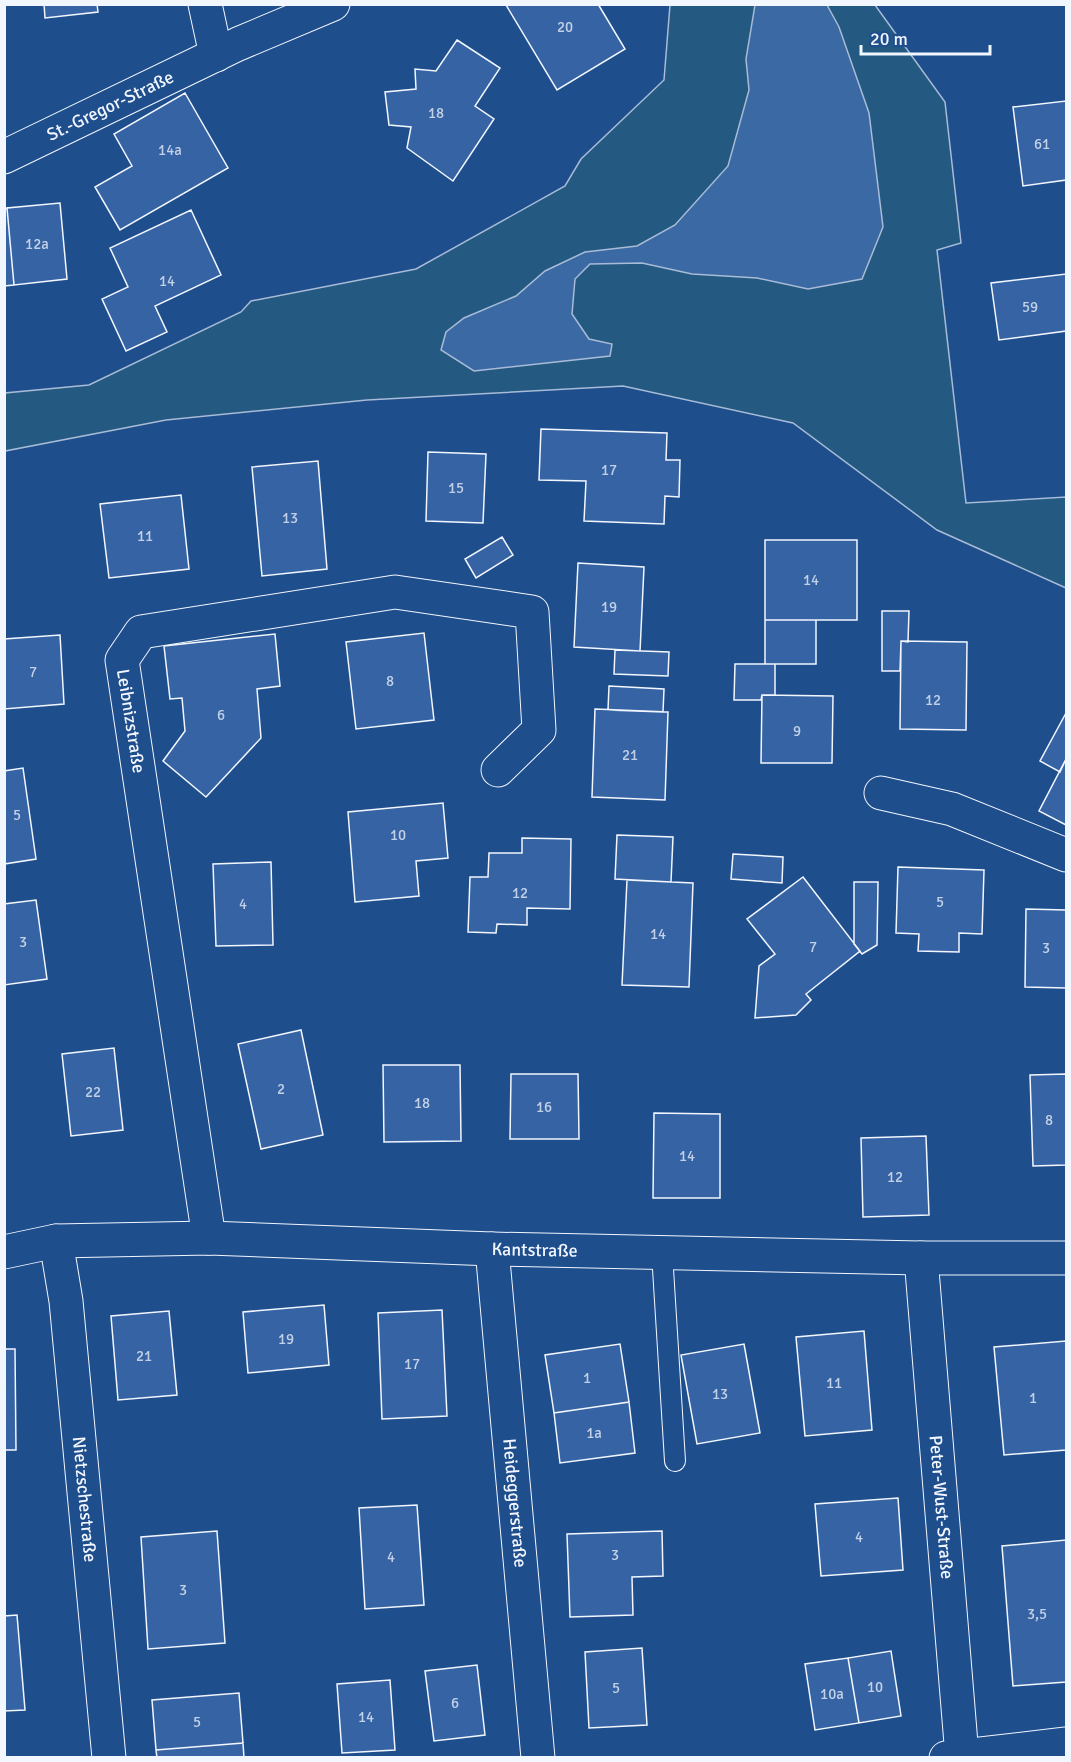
<svg xmlns="http://www.w3.org/2000/svg" width="1071" height="1762" font-family="Signika,sans-serif">
<style>
.green{fill:#245a82;stroke:#a8bbd7;stroke-width:1.5}
.water{fill:#3b69a3;stroke:#a8bbd7;stroke-width:1.5}
.building{fill:#3563a3;stroke:#f2f6ff;stroke-width:1.5}
.lines{fill:none;stroke-linecap:round;stroke-linejoin:round}
.service-casing{stroke:#f2f6ff;stroke-width:22}
.minor-casing{stroke:#f2f6ff;stroke-width:35}
.service{stroke:#1f4e8c;stroke-width:20}
.minor{stroke:#1f4e8c;stroke-width:33}
.labels{text-anchor:middle;stroke-width:4.5;stroke-linejoin:round;paint-order:stroke}
.number-label{font-size:15px;fill:#c3d1e8}
.street-label{font-size:18px;fill:#f2f6ff;stroke:#1f4e8c}
</style>
<rect width="100%" height="100%" fill="#1f4e8c"/>
<path class="green" d="M 670,5 L 875,5 L 945,102 L 961,243 L 937,250 L 966,503 L 1066,497 L 1066,588 L 937,530 L 793,423 L 623,386 L 367,400 L 166,420 L 5,451 L 5,393 L 89,385 L 241,312 L 251,301 L 416,269 L 565,186 L 581,159 L 664,80 Z"/>
<path class="water" d="M 755,5 L 827,5 L 839,27 L 869,113 L 883,227 L 862,279 L 808,289 L 757,278 L 692,274 L 642,263 L 590,264 L 575,279 L 572,314 L 589,339 L 612,344 L 610,356 L 474,371 L 441,350 L 446,332 L 464,318 L 516,296 L 545,271 L 585,252 L 637,246 L 675,225 L 728,166 L 749,90 L 746,59 Z"/>
<path class="building" d="M 44,4 L 97,4 L 98,12 L 45,18 Z
M 598,4 L 625,49 L 557,90 L 506,5 Z
M 457,40 L 500,68 L 475,106 L 494,119 L 453,181 L 407,148 L 411,127 L 389,125 L 385,92 L 416,89 L 415,69 L 436,71 Z
M 185,93 L 228,168 L 120,230 L 95,187 L 132,166 L 114,134 Z
M 1066,101 L 1066,180 L 1023,186 L 1013,107 Z
M 60,203 L 67,279 L 14,285 L 7,208 Z
M 7,208 L 14,285 L 4,286 L 4,209 Z
M 191,210 L 221,275 L 155,306 L 167,332 L 126,351 L 102,299 L 128,287 L 110,248 Z
M 1066,274 L 1066,331 L 999,340 L 991,283 Z
M 541,429 L 667,433 L 666,460 L 680,460 L 679,497 L 665,496 L 664,524 L 584,521 L 586,481 L 539,480 Z
M 428,452 L 486,454 L 483,523 L 426,521 Z
M 318,461 L 327,569 L 262,576 L 252,467 Z
M 181,495 L 189,569 L 109,578 L 100,504 Z
M 502,537 L 513,555 L 476,578 L 465,559 Z
M 765,540 L 857,540 L 857,620 L 765,620 Z
M 578,563 L 644,567 L 640,651 L 574,647 Z
M 882,611 L 909,611 L 908,642 L 901,641 L 900,671 L 882,671 Z
M 765,620 L 816,620 L 816,664 L 765,664 Z
M 424,633 L 434,720 L 356,729 L 346,642 Z
M 275,634 L 280,686 L 257,689 L 261,738 L 206,797 L 163,761 L 185,731 L 182,698 L 170,699 L 164,646 Z
M 60,635 L 64,704 L 4,709 L 4,639 Z
M 901,641 L 967,642 L 966,730 L 900,729 Z
M 615,650 L 669,652 L 668,676 L 614,674 Z
M 735,664 L 775,664 L 775,695 L 762,695 L 761,700 L 734,700 Z
M 609,686 L 664,689 L 663,712 L 608,710 Z
M 762,695 L 833,696 L 832,763 L 761,763 Z
M 595,709 L 668,712 L 665,800 L 592,797 Z
M 1066,713 L 1066,759 L 1060,772 L 1040,761 Z
M 1066,759 L 1066,825 L 1039,811 Z
M 23,768 L 36,859 L 4,864 L 4,771 Z
M 443,803 L 448,858 L 416,861 L 419,896 L 355,902 L 348,812 Z
M 617,835 L 673,837 L 671,882 L 615,879 Z
M 522,838 L 571,839 L 570,909 L 527,908 L 527,925 L 497,924 L 496,933 L 468,932 L 470,877 L 488,877 L 489,853 L 522,853 Z
M 733,854 L 783,857 L 782,883 L 731,879 Z
M 271,862 L 273,945 L 216,946 L 213,864 Z
M 898,867 L 984,870 L 982,934 L 959,933 L 959,952 L 918,951 L 919,934 L 896,933 Z
M 803,877 L 860,951 L 806,994 L 811,1000 L 796,1015 L 755,1018 L 759,966 L 775,954 L 747,919 Z
M 627,880 L 693,883 L 689,987 L 622,985 Z
M 854,882 L 878,882 L 877,945 L 862,954 L 854,944 Z
M 36,900 L 47,979 L 4,985 L 4,904 Z
M 1026,909 L 1066,910 L 1066,988 L 1025,987 Z
M 301,1030 L 323,1135 L 261,1149 L 238,1044 Z
M 114,1048 L 123,1130 L 71,1136 L 62,1054 Z
M 383,1065 L 460,1065 L 461,1141 L 384,1142 Z
M 511,1074 L 578,1074 L 579,1139 L 510,1139 Z
M 1066,1074 L 1066,1165 L 1033,1166 L 1030,1075 Z
M 654,1113 L 720,1114 L 720,1198 L 653,1198 Z
M 926,1136 L 929,1215 L 863,1217 L 861,1138 Z
M 324,1305 L 329,1365 L 248,1373 L 243,1312 Z
M 442,1310 L 447,1416 L 382,1419 L 378,1313 Z
M 169,1311 L 177,1395 L 118,1400 L 111,1316 Z
M 864,1331 L 872,1430 L 805,1436 L 796,1337 Z
M 1066,1341 L 1066,1450 L 1004,1455 L 994,1347 Z
M 620,1344 L 629,1402 L 554,1413 L 545,1355 Z
M 744,1344 L 760,1433 L 697,1444 L 681,1355 Z
M 4,1349 L 15,1349 L 16,1450 L 4,1450 Z
M 629,1402 L 635,1453 L 560,1463 L 554,1413 Z
M 898,1498 L 903,1570 L 821,1576 L 815,1504 Z
M 417,1505 L 424,1605 L 365,1609 L 359,1508 Z
M 217,1531 L 225,1643 L 148,1649 L 141,1537 Z
M 662,1531 L 663,1576 L 632,1577 L 633,1615 L 570,1617 L 567,1534 Z
M 1066,1540 L 1066,1682 L 1013,1686 L 1002,1546 Z
M 17,1615 L 25,1710 L 4,1711 L 4,1616 Z
M 642,1648 L 647,1725 L 589,1728 L 585,1652 Z
M 891,1651 L 901,1716 L 859,1723 L 848,1658 Z
M 848,1658 L 859,1723 L 815,1730 L 805,1664 Z
M 477,1665 L 485,1735 L 434,1741 L 425,1671 Z
M 390,1680 L 395,1750 L 342,1753 L 337,1684 Z
M 239,1693 L 243,1743 L 156,1750 L 152,1700 Z
M 243,1743 L 244,1758 L 157,1758 L 156,1750 Z"/>
<g class="lines">
<defs>
<path id="service" d="M 662,1253 L 675,1461"/>
<g id="minor">
<path d="M 205,4 L 216,55"/>
<path id="s1" d="M 4,157 L 238,44 L 333,4"/>
<path d="M 881,793 L 952,809 L 1066,855"/>
<path d="M 209,1238 L 122,660 L 141,632 L 395,592 L 532,612 L 539,730 L 498,770"/>
<path id="s2" d="M 56,1241 L 66,1301 L 109,1758"/>
<path id="s3" d="M 492,1249 L 538,1758"/>
<path id="s4" d="M 4,1252 L 56,1241 L 209,1238 L 492,1249 L 921,1258 L 1066,1258"/>
<path id="s5" d="M 921,1258 L 962,1756"/>
<path d="M 946,1758 L 1066,1744"/>
</g>
</defs>
<use href="#service" class="service-casing"/>
<use href="#minor" class="minor-casing"/>
<use href="#service" class="service"/>
<use href="#minor" class="minor"/>
</g>
<g class="labels">
<g class="number-label">
<text x="565" y="32">20</text>
<text x="436" y="118">18</text>
<text x="1042" y="149">61</text>
<text x="170" y="155">14a</text>
<text x="37" y="249">12a</text>
<text x="167" y="286">14</text>
<text x="1030" y="312">59</text>
<text x="609" y="475">17</text>
<text x="456" y="493">15</text>
<text x="290" y="523">13</text>
<text x="145" y="541">11</text>
<text x="811" y="585">14</text>
<text x="609" y="612">19</text>
<text x="33" y="677">7</text>
<text x="390" y="686">8</text>
<text x="933" y="705">12</text>
<text x="221" y="720">6</text>
<text x="797" y="736">9</text>
<text x="630" y="760">21</text>
<text x="17" y="820">5</text>
<text x="398" y="840">10</text>
<text x="520" y="898">12</text>
<text x="940" y="907">5</text>
<text x="243" y="909">4</text>
<text x="658" y="939">14</text>
<text x="23" y="947">3</text>
<text x="813" y="952">7</text>
<text x="1046" y="953">3</text>
<text x="281" y="1094">2</text>
<text x="93" y="1097">22</text>
<text x="422" y="1108">18</text>
<text x="544" y="1112">16</text>
<text x="1049" y="1125">8</text>
<text x="687" y="1161">14</text>
<text x="895" y="1182">12</text>
<text x="286" y="1344">19</text>
<text x="144" y="1361">21</text>
<text x="412" y="1369">17</text>
<text x="587" y="1383">1</text>
<text x="834" y="1388">11</text>
<text x="720" y="1399">13</text>
<text x="1033" y="1403">1</text>
<text x="594" y="1438">1a</text>
<text x="859" y="1542">4</text>
<text x="615" y="1560">3</text>
<text x="391" y="1562">4</text>
<text x="183" y="1595">3</text>
<text x="1037" y="1619">3,5</text>
<text x="875" y="1692">10</text>
<text x="616" y="1693">5</text>
<text x="832" y="1699">10a</text>
<text x="455" y="1708">6</text>
<text x="366" y="1722">14</text>
<text x="197" y="1727">5</text>
</g>
<g class="street-label">
<text dy="6" stroke="none"><textPath href="#s1" startOffset="118">St.-Gregor-Straße</textPath></text>
<text transform="translate(131 721) rotate(81)" y="6">Leibnizstraße</text>
<text dy="6" stroke="none"><textPath href="#s4" startOffset="532">Kantstraße</textPath></text>
<text dy="6" stroke="none"><textPath href="#s2" startOffset="260">Nietzschestraße</textPath></text>
<text dy="6" stroke="none"><textPath href="#s3" startOffset="255">Heideggerstraße</textPath></text>
<text dy="6" stroke="none"><textPath href="#s5" startOffset="250">Peter-Wust-Straße</textPath></text>
</g>
</g>
<rect width="1071" height="1762" fill="none" stroke="#f2f6ff" stroke-width="12"/>
<path d="M861 45v9h129v-9" fill="none" stroke="#f2f6ff" stroke-width="3"/>
<text x="870" y="45" font-size="18" fill="#f2f6ff" stroke="#1f4e8c" stroke-width="4.5" paint-order="stroke">20 m</text>
</svg>
